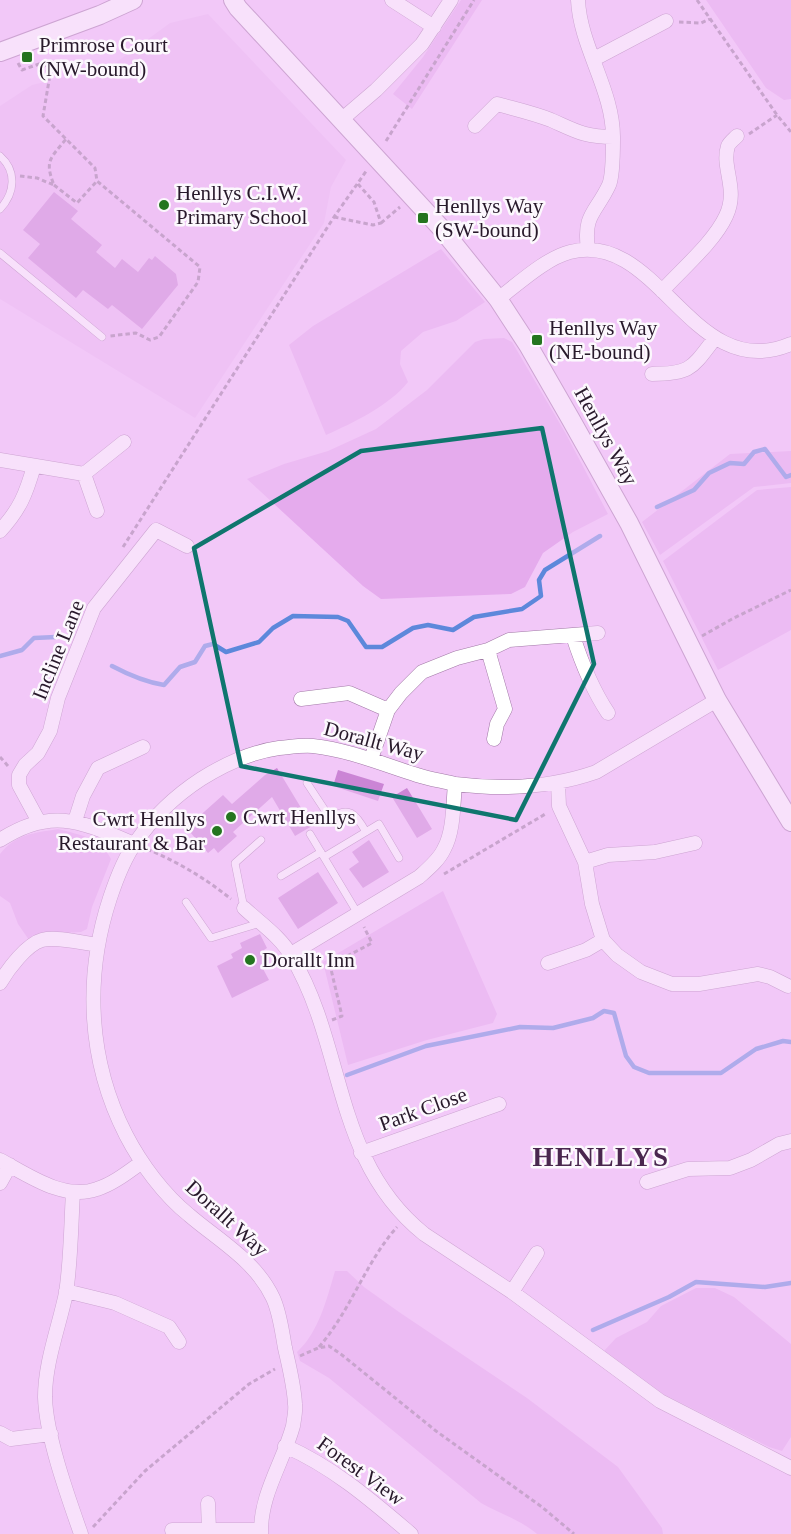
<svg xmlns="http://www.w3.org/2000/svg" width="791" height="1534" font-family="Georgia,serif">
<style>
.built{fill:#ebbbf2}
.green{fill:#e5abed}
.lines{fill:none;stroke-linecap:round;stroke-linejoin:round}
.stream{stroke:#5d88db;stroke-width:4.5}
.building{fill:#cb85d5}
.lane-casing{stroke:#a179a6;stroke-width:8}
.street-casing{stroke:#a179a6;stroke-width:15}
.secondary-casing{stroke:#a179a6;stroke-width:20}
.path{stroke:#95789a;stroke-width:3;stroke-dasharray:4.5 3;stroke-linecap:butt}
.lane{stroke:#fff;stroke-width:7}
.street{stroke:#fff;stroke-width:14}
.secondary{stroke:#fff;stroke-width:18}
.marked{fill:none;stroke:#0f766e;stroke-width:4.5;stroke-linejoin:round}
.poi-dot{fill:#24751f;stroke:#fcf8fd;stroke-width:2}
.labels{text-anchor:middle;stroke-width:5;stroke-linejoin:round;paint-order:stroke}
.poi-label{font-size:21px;fill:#28192b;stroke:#fcf8fd;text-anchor:start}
.street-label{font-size:21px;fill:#28192b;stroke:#fcf8fd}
.district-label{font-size:27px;font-weight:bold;letter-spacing:1.5px;fill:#4a274f;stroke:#fcf8fd}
</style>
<rect width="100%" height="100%" fill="#f2c8f8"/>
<path class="built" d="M 208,14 L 346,160 L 331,187 L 324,223 L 195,418 L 0,299 L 0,106 L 32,85 L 111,66 L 170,23 Z"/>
<path class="green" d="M 461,0 L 482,0 L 412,109 L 393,94 L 423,57 Z
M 706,0 L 791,0 L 791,99 L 784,100 L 766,88 Z
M 441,249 L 485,302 L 456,321 L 423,332 L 401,351 L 400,364 L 408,382 C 390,405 353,423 326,435 L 289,345 L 313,326 Z
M 504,338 L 512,342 L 566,434 L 608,514 L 573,532 L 543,553 L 525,587 L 511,594 L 381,599 L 363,586 L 247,479 L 284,464 L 328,451 L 376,429 L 427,390 L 475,342 L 484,339 Z
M 791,451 L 791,483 L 754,487 L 660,555 L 642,522 L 730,454 Z
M 791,487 L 791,630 L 718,670 L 663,561 L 757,490 Z
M 58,829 C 80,835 100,837 111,859 L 92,907 L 87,929 L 81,932 L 43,934 L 29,940 L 18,924 L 10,903 L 0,896 L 0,854 C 16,834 34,833 58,829 Z
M 443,891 L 497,1014 L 493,1023 L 427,1040 L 348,1065 L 323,962 Z
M 335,1271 L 347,1271 L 364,1287 L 399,1312 L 527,1398 L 618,1467 L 662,1528 L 663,1534 L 537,1534 C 522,1521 499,1513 481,1503 L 329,1378 L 300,1361 L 297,1352 C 319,1332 327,1298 335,1271 Z
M 696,1288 L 715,1288 L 734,1297 L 791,1344 L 791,1437 L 782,1451 L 769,1447 L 661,1393 L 603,1352 L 616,1338 L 647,1322 L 661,1306 Z"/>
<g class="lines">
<path class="stream" d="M 657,507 L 694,490 L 709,473 L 730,463 L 744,464 L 754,452 L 765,449 L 786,477 L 791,475
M 0,656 L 22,650 L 34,638 L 56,637
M 112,666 C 129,675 145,682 164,685 L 180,667 L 195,662 L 205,646 L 213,644 L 226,652 L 259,642 L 273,628 L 293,616 L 338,617 L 348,621 L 366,647 L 382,647 L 413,628 L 428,625 L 453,630 L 474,617 L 522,609 L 541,596 L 539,580 L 545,570 L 600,536
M 347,1075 L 426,1046 L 520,1027 L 553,1028 L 593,1018 L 604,1011 L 614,1013 L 626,1056 L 634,1067 L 649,1073 L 721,1073 L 756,1049 L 783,1041 L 791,1042
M 593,1330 L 669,1297 L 696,1282 L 765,1287 L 791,1283"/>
</g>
<path class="building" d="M 54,192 L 78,211 L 71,219 L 102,245 L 96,252 L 115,268 L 122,259 L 138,272 L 149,258 L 152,260 L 155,256 L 176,274 L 178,285 L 142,329 L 112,305 L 108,309 L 83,290 L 76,298 L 28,258 L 40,244 L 23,230 Z
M 277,768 L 312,826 L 295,836 L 272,797 L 233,832 L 237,836 L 218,853 L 214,848 L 208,853 L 184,825 L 193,817 L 195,820 L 223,795 L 232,804 L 265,775 Z
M 338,770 L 384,784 L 378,801 L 333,786 Z
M 407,788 L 432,829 L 417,838 L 392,797 Z
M 369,840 L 389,872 L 363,888 L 349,869 L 359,862 L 352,852 Z
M 318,872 L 338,903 L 298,929 L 278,898 Z
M 260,934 L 267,948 L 264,950 L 269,961 L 261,965 L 269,980 L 232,998 L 217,966 L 233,958 L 231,954 L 242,948 L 240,943 Z"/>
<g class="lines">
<defs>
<path id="lane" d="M 0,156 C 17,171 15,193 0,209
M 0,253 L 102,337
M 307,783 L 330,818 C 349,805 356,814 366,832
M 310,834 L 358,914
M 324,857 L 379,824 L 399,858
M 281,876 L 321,852
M 186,902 L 211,938 L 260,923
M 244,908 L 235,863 L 261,840"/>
<path id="street" d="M 392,0 L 434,27
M 578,0 C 580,47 614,91 613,139 C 613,150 613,176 609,185 C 596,213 583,214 588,249
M 594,59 L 666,21
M 341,120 L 376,90 L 422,44 L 451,0
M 475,126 L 497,104 C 515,109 533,113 551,120 C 576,131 584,137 613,137
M 662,291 C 682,269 714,242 726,216 C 739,189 721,168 728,146 C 729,143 734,139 737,136
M 498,299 C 518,284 546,258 570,252 C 659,229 692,386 791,344
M 652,374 C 691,374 692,368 715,338
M 0,460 L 84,474 L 97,511
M 84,474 L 124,442
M 0,531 C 20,509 26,494 34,466
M 573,636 C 582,664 592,689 608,713
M 488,650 L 505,709 L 497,724 L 494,739
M 301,699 L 349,693 L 388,710
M 371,759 L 388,710 L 401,693 L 422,672 L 457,658 L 488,650 L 509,640 L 598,633
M 558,783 L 559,806 L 585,862 L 592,904 L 603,940 L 617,955 L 641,972 L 672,984 L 699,984 L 758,974 L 770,977 L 788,986
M 75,821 L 83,796 L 98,768 L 143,747
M 39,822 L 19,785 L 19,775 L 25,765 L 38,753 L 50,731 L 58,698 L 94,608 L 156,530 L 187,546
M 0,840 C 52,806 82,822 134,844
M 585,862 L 608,855 L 655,852 L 695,843
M 244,908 C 260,923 281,937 292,957 C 346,1048 333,1161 424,1234 L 512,1292 L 660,1401 L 791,1468
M 291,954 L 419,877 C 428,869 439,860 444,849 C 454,831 453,804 455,784 C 503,790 550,788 596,772 L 717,700
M 548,963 L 586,950 L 603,940
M 0,983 C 8,969 27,944 42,940 C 57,936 82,943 98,945
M 361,1153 L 499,1104
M 0,1160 C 28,1175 64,1201 97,1189 C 113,1184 128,1172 142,1162
M 647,1182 L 688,1169 L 730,1168 L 751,1160 L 779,1144 L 791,1141
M 0,1183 L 10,1165
M 73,1192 C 71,1226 71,1260 66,1293 C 59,1327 45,1362 45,1397 C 46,1436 68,1497 81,1534
M 66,1291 L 115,1303 L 169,1327 L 179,1342
M 512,1292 L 537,1253
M 0,1433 L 11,1439 L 51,1434
M 285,1446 C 333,1467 371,1500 411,1534
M 208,1503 L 209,1530
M 172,1530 L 260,1530
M 261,1534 C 260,1494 283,1463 293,1426 C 294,1419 296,1410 295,1404 C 294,1385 289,1366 285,1348 C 282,1332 280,1313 273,1298 C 256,1261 218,1240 189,1215 C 164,1195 141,1164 126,1135 C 88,1061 84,977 110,898 C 116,880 124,858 136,842 C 153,817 175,796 201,779 C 225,764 250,752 279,748 C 290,747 302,745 313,746 C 349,750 382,764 417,775 C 429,779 443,781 455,784"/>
<path id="secondary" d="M 233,0 L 238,8 L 441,228 L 498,299 L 528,345 L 570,418 L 629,523 L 717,700 L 791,822
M 0,52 L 100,15 L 133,0"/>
</defs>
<use href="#lane" class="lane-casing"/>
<use href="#street" class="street-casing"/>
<use href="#secondary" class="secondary-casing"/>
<path class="path" d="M 697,0 L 777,115 L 791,132
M 679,22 L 701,23 L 710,19
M 18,63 L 22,70 L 42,63 L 50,75 L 43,116 L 95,168 L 97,181 L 200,267 L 198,282 L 159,337 L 150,340 L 136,333 L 110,336
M 749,134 L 777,115
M 386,141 L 474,0
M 20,176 L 37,178 L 54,185 C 44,160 51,158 66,139
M 54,185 L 77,203 L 97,181
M 334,217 L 373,225 L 381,223 L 374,202 L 358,184
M 381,223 L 400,207
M 123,547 L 334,217 L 367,170
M 702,636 L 732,619 L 791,590
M 0,757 L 8,766
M 147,849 C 178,862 205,878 231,899
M 444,874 L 547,813
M 332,1020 L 342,1016 L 330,965 L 372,943 L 364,927
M 319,1347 C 351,1310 365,1263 397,1227
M 300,1356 L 318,1348 L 329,1346 L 342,1355 L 436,1431 L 542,1507 L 574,1534
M 93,1527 L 145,1471 L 249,1384 L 275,1369"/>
<use href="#lane" class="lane"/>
<use href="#street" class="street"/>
<use href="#secondary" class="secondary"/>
</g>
<path d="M0 0H791V1534H0ZM 542,428 L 594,664 L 516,820 L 241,766 L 194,548 L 361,451 Z" fill="#f2c8f8" fill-opacity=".55" fill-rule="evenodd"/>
<path class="marked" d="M 542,428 L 594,664 L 516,820 L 241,766 L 194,548 L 361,451 Z"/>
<g class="poi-dot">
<rect x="21" y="51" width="12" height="12" rx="3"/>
<circle cx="164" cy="205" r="6"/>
<rect x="417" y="212" width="12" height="12" rx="3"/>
<rect x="531" y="334" width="12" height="12" rx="3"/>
<circle cx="231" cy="817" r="6"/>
<circle cx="217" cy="831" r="6"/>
<circle cx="250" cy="960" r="6"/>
</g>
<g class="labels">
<g class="poi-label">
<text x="39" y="52">Primrose Court<tspan x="39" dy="24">(NW-bound)</tspan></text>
<text x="176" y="200">Henllys C.I.W.<tspan x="176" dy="24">Primary School</tspan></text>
<text x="435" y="213">Henllys Way<tspan x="435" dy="24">(SW-bound)</tspan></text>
<text x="549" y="335">Henllys Way<tspan x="549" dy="24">(NE-bound)</tspan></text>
<text x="243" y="824">Cwrt Henllys</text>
<text x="205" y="826" text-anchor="end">Cwrt Henllys<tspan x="205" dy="24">Restaurant &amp; Bar</tspan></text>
<text x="262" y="967">Dorallt Inn</text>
</g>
<g class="street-label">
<text transform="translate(606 436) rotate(61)" y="7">Henllys Way</text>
<text transform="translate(58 650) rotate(-68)" y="7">Incline Lane</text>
<text transform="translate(374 741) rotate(15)" y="7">Dorallt Way</text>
<text transform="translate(423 1109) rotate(-20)" y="7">Park Close</text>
<text transform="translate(227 1218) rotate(42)" y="7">Dorallt Way</text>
<text transform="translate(361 1471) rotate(36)" y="7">Forest View</text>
</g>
<g class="district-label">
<text x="601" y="1166">HENLLYS</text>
</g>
</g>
</svg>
